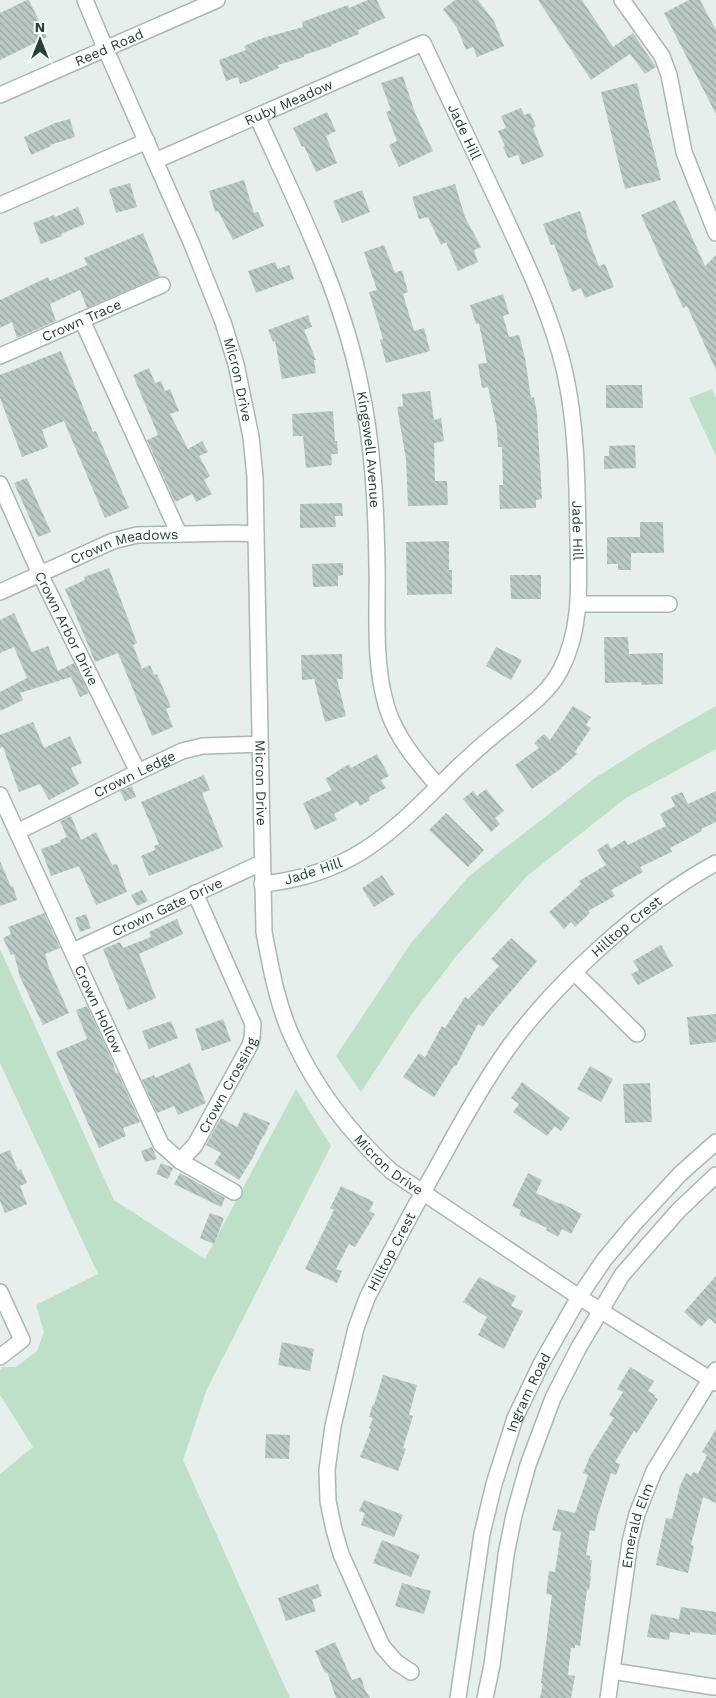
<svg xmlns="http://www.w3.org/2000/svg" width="716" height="1698" font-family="'Work Sans',sans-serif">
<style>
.grass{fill:#bfe0c8}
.building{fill:url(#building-back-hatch)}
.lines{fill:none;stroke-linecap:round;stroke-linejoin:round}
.minor-casing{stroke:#a8b8b2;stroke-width:18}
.minor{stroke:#fff;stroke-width:15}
.labels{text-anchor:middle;stroke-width:4;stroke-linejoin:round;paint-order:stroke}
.street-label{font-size:14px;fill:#24423a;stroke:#f7fbf9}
</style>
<defs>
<pattern id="building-back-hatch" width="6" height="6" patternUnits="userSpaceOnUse" patternTransform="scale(1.25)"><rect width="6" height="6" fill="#bbcac4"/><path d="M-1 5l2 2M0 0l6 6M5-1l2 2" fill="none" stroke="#98a6a0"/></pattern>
</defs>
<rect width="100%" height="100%" fill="#e6efeb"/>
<path class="grass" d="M 712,389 L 716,398 L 716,456 L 689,398 Z
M 716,706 L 716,749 L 626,798 L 527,876 L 458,954 L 412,1014 L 361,1092 L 336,1056 L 411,943 L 469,876 L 595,778 L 649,744 Z
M 0,949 L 114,1200 L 205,1259 L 296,1089 L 331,1146 L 207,1389 L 183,1460 L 290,1698 L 0,1698 L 0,1474 L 33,1447 L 0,1395 L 0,1370 L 3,1367 L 16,1367 L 37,1351 L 44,1332 L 36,1305 L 98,1274 L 0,1063 Z"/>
<path class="building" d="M 27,0 L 29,0 L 47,37 L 0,60 L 0,13 Z
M 368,0 L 377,0 L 385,18 L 358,30 L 359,34 L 331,45 L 332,46 L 304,55 L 304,57 L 278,65 L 279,68 L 246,82 L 240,84 L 238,77 L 226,81 L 219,60 L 246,50 L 244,46 L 263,38 L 303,27 L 302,22 L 348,5 L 349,8 Z
M 455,0 L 478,0 L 494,21 L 504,46 L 477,57 L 473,47 L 466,50 L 457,28 L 443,9 Z
M 538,0 L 582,0 L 613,47 L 633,33 L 656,67 L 645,74 L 630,54 L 591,80 Z
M 689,0 L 700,0 L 716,30 L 716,114 L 664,13 Z
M 403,76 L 415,113 L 433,151 L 399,167 L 389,145 L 397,141 L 386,112 L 391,110 L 381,83 Z
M 637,83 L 661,180 L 625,189 L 601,92 Z
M 521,108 L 524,115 L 530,113 L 536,126 L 533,128 L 544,156 L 522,165 L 518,155 L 508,158 L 503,147 L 505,146 L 498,131 L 506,128 L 501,116 Z
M 327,112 L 336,131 L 326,136 L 337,163 L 316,172 L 304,146 L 302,147 L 293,128 Z
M 70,119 L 75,137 L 50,145 L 51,146 L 31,155 L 24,137 L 55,123 Z
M 244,180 L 254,213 L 258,212 L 264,226 L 233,240 L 218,211 L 215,212 L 209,191 Z
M 130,183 L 137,207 L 116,213 L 109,189 Z
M 455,184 L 465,217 L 481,247 L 474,250 L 478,262 L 458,271 L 446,242 L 441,245 L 428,217 L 419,219 L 412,197 Z
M 362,190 L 370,212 L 342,223 L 333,201 Z
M 675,200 L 705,266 L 716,255 L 716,370 L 687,306 L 683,308 L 641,215 Z
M 78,207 L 85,224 L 61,234 L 62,236 L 41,244 L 33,223 L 54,215 L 55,217 Z
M 580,211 L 587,232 L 586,233 L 599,266 L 605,264 L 614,287 L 585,298 L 581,288 L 572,292 L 554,244 L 551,245 L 543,224 Z
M 143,233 L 160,276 L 87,308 L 80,290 L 50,304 L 56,321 L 17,338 L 12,322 L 0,328 L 0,300 L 48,277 L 50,281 L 87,265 L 84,258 Z
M 384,245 L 395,273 L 402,270 L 408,292 L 403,294 L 414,331 L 424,328 L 430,351 L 386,363 L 380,340 L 383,339 L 369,292 L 377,290 L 364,252 Z
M 275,262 L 278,269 L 289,265 L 294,279 L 256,293 L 248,271 Z
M 503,294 L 509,314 L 503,316 L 509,337 L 519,335 L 525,358 L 531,398 L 534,397 L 537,414 L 542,499 L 536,500 L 536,508 L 500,509 L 499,485 L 503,485 L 502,447 L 498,447 L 497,429 L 488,387 L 482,388 L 478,364 L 487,363 L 479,324 L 476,324 L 470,305 Z
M 308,315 L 312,327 L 304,330 L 316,360 L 314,360 L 316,373 L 282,379 L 275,341 L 273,342 L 268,330 Z
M 61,351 L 93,432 L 96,431 L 129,508 L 105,518 L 64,421 L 42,430 L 48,447 L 22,457 L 0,398 L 0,375 Z
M 149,368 L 155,383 L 161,381 L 165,391 L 170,389 L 179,411 L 170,414 L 188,449 L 202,441 L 208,452 L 199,456 L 210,476 L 204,480 L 212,494 L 196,502 L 192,494 L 175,502 L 147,440 L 158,435 L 133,375 Z
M 606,385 L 642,385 L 643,408 L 606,408 Z
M 430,391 L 434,420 L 441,418 L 444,441 L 434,443 L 435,481 L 447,481 L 448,505 L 408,506 L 406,459 L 397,407 L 403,406 L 402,394 Z
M 333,411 L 335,441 L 337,441 L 338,454 L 331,454 L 332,465 L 306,468 L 303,436 L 293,436 L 292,414 Z
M 635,445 L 636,468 L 604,469 L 604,456 L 609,456 L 609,446 Z
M 27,478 L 51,532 L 38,537 L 14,483 Z
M 342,503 L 343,516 L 335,516 L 336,527 L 300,528 L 300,504 Z
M 640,522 L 663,522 L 664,553 L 631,553 L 631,570 L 618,570 L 618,564 L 607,564 L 607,537 L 640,537 Z
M 449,541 L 449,570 L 452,570 L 452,594 L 407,595 L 406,542 Z
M 343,563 L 343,575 L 338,576 L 338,586 L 313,587 L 312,564 Z
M 109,568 L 137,643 L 133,645 L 142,669 L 150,665 L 154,675 L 157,674 L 171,707 L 166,709 L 173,727 L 152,736 L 118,653 L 95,662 L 65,589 L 85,580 L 84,577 Z
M 510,575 L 541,575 L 541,599 L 511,599 Z
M 14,613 L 32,652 L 48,646 L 58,671 L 74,663 L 89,693 L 80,697 L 71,677 L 20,693 L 23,700 L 0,711 L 0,692 L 27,678 L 14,647 L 0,653 L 0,620 Z
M 604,637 L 628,637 L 629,654 L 663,653 L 663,684 L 641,685 L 641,682 L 605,683 Z
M 496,647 L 522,660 L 511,680 L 486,666 Z
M 342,654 L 343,679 L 337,679 L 346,716 L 325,722 L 314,679 L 302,680 L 301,655 Z
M 573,706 L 591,717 L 586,725 L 591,728 L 575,752 L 577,754 L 559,770 L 532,789 L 515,765 L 539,748 L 534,743 L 544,734 L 550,740 Z
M 33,722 L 44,748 L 70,736 L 82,763 L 71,768 L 79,784 L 49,800 L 40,784 L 19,792 L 3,747 L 0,748 L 0,735 Z
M 377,754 L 389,776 L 381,780 L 386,788 L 369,797 L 370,800 L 360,806 L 357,801 L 334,814 L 337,820 L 315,830 L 303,803 L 332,790 L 325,779 L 349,764 L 351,768 Z
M 204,775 L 210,790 L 202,793 L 223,847 L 149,876 L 141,856 L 155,850 L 154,846 L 159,844 L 141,802 Z
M 132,786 L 136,797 L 125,801 L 120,791 Z
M 486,789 L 504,811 L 495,818 L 500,824 L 491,832 L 463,799 L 473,791 L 477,796 Z
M 716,791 L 716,822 L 701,829 L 702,831 L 670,848 L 672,852 L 640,867 L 643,872 L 611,890 L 615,896 L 588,911 L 590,913 L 575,927 L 571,922 L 564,929 L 549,912 L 581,884 L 579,881 L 606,865 L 597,850 L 608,843 L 611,849 L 625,840 L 628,845 L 666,826 L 660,814 L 675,806 L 671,797 L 682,792 L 688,804 Z
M 446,813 L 484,850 L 468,867 L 429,830 Z
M 71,816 L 81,840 L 96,832 L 112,865 L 117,864 L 127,892 L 96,905 L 79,866 L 51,876 L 41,849 L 61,842 L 60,840 L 67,837 L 60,821 Z
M 0,861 L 11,887 L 13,886 L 17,900 L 0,906 Z
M 382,875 L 395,894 L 374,907 L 362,888 Z
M 142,890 L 148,901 L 137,906 L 131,895 Z
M 44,913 L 60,948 L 45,954 L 49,968 L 69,1013 L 43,1025 L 20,977 L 14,954 L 11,955 L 3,938 L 11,934 L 8,927 Z
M 86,914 L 91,928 L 80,932 L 75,918 Z
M 177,919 L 183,934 L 139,954 L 156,998 L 128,1010 L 103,949 L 120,942 L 123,948 L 151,937 L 149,932 Z
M 511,938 L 537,961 L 490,1016 L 483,1027 L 478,1024 L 456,1066 L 454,1066 L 434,1097 L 403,1077 L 419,1053 L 425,1057 L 442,1026 L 445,1028 L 465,997 L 468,999 L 499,966 L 491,959 Z
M 661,945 L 673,966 L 638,985 L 631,974 L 639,970 L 633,961 Z
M 87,1006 L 111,1058 L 116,1073 L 118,1073 L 140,1122 L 123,1128 L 126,1136 L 99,1148 L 56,1052 L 87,1039 L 76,1010 Z
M 716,1014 L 716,1042 L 690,1045 L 687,1017 Z
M 223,1019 L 231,1041 L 202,1051 L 195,1029 Z
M 171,1021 L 178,1038 L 149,1049 L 142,1031 Z
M 190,1063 L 206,1103 L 178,1115 L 174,1106 L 157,1113 L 142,1080 L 154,1075 L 155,1078 Z
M 590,1066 L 613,1079 L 601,1102 L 577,1089 Z
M 522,1082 L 570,1118 L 561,1131 L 555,1126 L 547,1136 L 513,1112 L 519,1104 L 511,1098 Z
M 650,1083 L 652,1122 L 625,1123 L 623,1084 Z
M 244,1112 L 270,1123 L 264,1136 L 263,1136 L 252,1159 L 239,1180 L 214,1164 L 221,1153 L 206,1145 L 221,1118 L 237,1127 Z
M 152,1147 L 157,1159 L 145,1162 L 141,1151 Z
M 10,1150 L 18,1171 L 21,1169 L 27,1183 L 20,1186 L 27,1204 L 5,1213 L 0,1201 L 0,1154 Z
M 161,1163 L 173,1168 L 168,1179 L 156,1174 Z
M 180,1173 L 225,1198 L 221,1207 L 174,1184 Z
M 528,1173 L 542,1180 L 536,1193 L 560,1204 L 561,1203 L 582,1214 L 571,1234 L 562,1229 L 558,1237 L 546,1230 L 547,1228 L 519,1215 L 521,1210 L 512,1206 Z
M 341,1186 L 374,1202 L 369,1211 L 375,1214 L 355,1247 L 349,1244 L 336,1269 L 342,1271 L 337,1283 L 305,1269 L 334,1210 L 330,1208 Z
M 210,1213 L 224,1218 L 214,1244 L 200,1238 Z
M 716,1276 L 716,1324 L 709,1318 L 701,1327 L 684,1312 Z
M 479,1277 L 516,1296 L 511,1306 L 523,1311 L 504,1349 L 478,1335 L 487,1317 L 463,1302 Z
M 282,1342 L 314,1349 L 310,1371 L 278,1365 Z
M 630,1367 L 654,1381 L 648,1391 L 655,1395 L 654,1397 L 658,1399 L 637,1433 L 634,1431 L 615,1462 L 620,1464 L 616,1475 L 611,1473 L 597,1518 L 595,1531 L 590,1530 L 586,1555 L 590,1556 L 590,1560 L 592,1560 L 590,1576 L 591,1576 L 589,1590 L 587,1589 L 580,1646 L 575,1645 L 575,1648 L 571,1648 L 568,1675 L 575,1676 L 571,1698 L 540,1698 L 543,1684 L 541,1683 L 552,1595 L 546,1594 L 549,1571 L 555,1572 L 561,1532 L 552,1530 L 558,1509 L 575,1513 L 588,1475 L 583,1473 L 590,1456 L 614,1418 L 609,1415 L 623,1392 L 617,1389 Z
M 383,1375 L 417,1385 L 409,1415 L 413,1416 L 403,1448 L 406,1449 L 398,1471 L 360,1457 L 371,1429 L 369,1428 L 373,1418 L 369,1417 L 373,1404 L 374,1405 Z
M 716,1429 L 716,1503 L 703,1497 L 691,1545 L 694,1546 L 688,1573 L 656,1565 L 666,1518 L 672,1519 L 680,1486 L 686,1473 L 691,1476 L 693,1472 L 698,1474 L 707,1455 L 702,1452 Z
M 266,1434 L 290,1435 L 289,1459 L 265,1458 Z
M 364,1500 L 403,1515 L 394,1537 L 361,1525 L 365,1513 L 359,1511 Z
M 382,1540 L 420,1555 L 411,1577 L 373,1563 Z
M 402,1583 L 431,1591 L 424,1614 L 395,1606 Z
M 318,1584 L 322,1596 L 312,1600 L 316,1611 L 286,1621 L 278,1598 Z
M 681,1607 L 716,1612 L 716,1635 L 690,1632 L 690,1635 L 670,1632 L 669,1640 L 647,1637 L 651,1614 L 679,1619 Z
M 335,1642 L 352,1680 L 361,1677 L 365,1690 L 370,1698 L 336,1698 L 327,1672 L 325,1673 L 315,1651 Z"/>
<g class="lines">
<defs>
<g id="minor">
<path id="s1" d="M 85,0 L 106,50 L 191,242 L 223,322 L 236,364 L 251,437 L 255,477 L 256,534 L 264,932 C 271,969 278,1009 295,1043 C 318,1092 351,1134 391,1171 L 579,1297 L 716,1383"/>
<path d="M 622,0 L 662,56 L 669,75 L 684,152 L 716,233"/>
<path id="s2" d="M 0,95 L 217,0"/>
<path id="s3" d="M 257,116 C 296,203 341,290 360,384 C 373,444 376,504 377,565 C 378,612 373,663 387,708 C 397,739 417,762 438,786"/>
<path id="s4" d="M 155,161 L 423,43 C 450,100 476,156 503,213 C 527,265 552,316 565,373 C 577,428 577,483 578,539 C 579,584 582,630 560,671 C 548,693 528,707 509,723 C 491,737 474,752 458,767 C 395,829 355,875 262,884"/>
<path d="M 0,205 L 147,141"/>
<path d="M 82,320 L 179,534"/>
<path id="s5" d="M 0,356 L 162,285"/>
<path id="s6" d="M 0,484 L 40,574 L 138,772"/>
<path id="s7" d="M 0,592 L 113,541 L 137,535 L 236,533 L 256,534"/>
<path d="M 579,604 L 669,604"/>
<path id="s8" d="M 0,795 L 161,1144 L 180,1161 L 234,1192"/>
<path id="s9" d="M 17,832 L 138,772 L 182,751 L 203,746 L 260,744"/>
<path id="s10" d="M 73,951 L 261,863"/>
<path d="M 575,973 L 637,1034"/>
<path id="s11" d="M 180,1161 L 195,1145 L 250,1045 L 252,1038 L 253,1024 L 195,893"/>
<path d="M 0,1292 L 22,1340 L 0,1357"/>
<path d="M 612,1671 L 714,1687"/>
<path id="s12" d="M 411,1672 L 396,1662 L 382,1646 L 341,1554 L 334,1530 L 328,1501 L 327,1470 L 333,1426 L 356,1328 L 367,1298 C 391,1251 416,1204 442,1158 C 461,1123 481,1087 504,1054 C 552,985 642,903 716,863"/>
<path id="s13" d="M 458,1698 L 482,1534 L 494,1484 L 515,1418 L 541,1364 L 579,1297 L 604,1260 L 634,1224 L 680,1174 L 716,1142"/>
<path d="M 485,1698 L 492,1665 L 506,1555 L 514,1515 L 528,1465 L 553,1398 L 579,1347 L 622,1275 L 678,1211 L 716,1175"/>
<path id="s14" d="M 608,1698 L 630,1542 L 637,1514 L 654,1471 L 716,1370"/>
</g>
</defs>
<use href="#minor" class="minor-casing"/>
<use href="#minor" class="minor"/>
</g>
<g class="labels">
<g class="street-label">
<text dy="5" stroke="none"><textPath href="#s2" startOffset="119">Reed Road</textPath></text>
<text dy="5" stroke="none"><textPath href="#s4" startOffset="146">Ruby Meadow</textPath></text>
<text dy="5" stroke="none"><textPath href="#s4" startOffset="391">Jade Hill</textPath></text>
<text dy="5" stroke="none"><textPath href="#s5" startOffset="89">Crown Trace</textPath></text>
<text dy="5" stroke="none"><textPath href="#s1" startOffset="410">Micron Drive</textPath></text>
<text dy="5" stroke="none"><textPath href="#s3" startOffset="354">Kingswell Avenue</textPath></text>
<text dy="5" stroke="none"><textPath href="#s4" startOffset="811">Jade Hill</textPath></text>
<text dy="5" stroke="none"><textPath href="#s7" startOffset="134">Crown Meadows</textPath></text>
<text dy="5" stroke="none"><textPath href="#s6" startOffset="159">Crown Arbor Drive</textPath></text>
<text dy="5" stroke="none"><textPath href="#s9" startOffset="131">Crown Ledge</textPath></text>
<text dy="5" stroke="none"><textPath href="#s1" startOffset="815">Micron Drive</textPath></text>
<text transform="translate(313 871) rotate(-18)" y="5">Jade Hill</text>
<text dy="5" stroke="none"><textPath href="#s10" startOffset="104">Crown Gate Drive</textPath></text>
<text dy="5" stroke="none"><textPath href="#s12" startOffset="860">Hilltop Crest</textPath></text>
<text dy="5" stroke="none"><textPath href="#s8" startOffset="236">Crown Hollow</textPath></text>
<text dy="5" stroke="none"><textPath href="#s11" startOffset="90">Crown Crossing</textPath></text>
<text dy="5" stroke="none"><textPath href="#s1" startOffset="1235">Micron Drive</textPath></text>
<text dy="5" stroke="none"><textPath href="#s12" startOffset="455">Hilltop Crest</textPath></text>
<text dy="5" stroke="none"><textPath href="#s13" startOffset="315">Ingram Road</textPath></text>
<text dy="5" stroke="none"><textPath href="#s14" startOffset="175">Emerald Elm</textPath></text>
</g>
</g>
<g transform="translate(40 40)" stroke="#f7fbf9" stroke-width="4" paint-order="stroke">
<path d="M0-4L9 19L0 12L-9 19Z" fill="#24423a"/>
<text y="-8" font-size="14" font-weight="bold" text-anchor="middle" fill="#24423a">N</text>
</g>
</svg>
